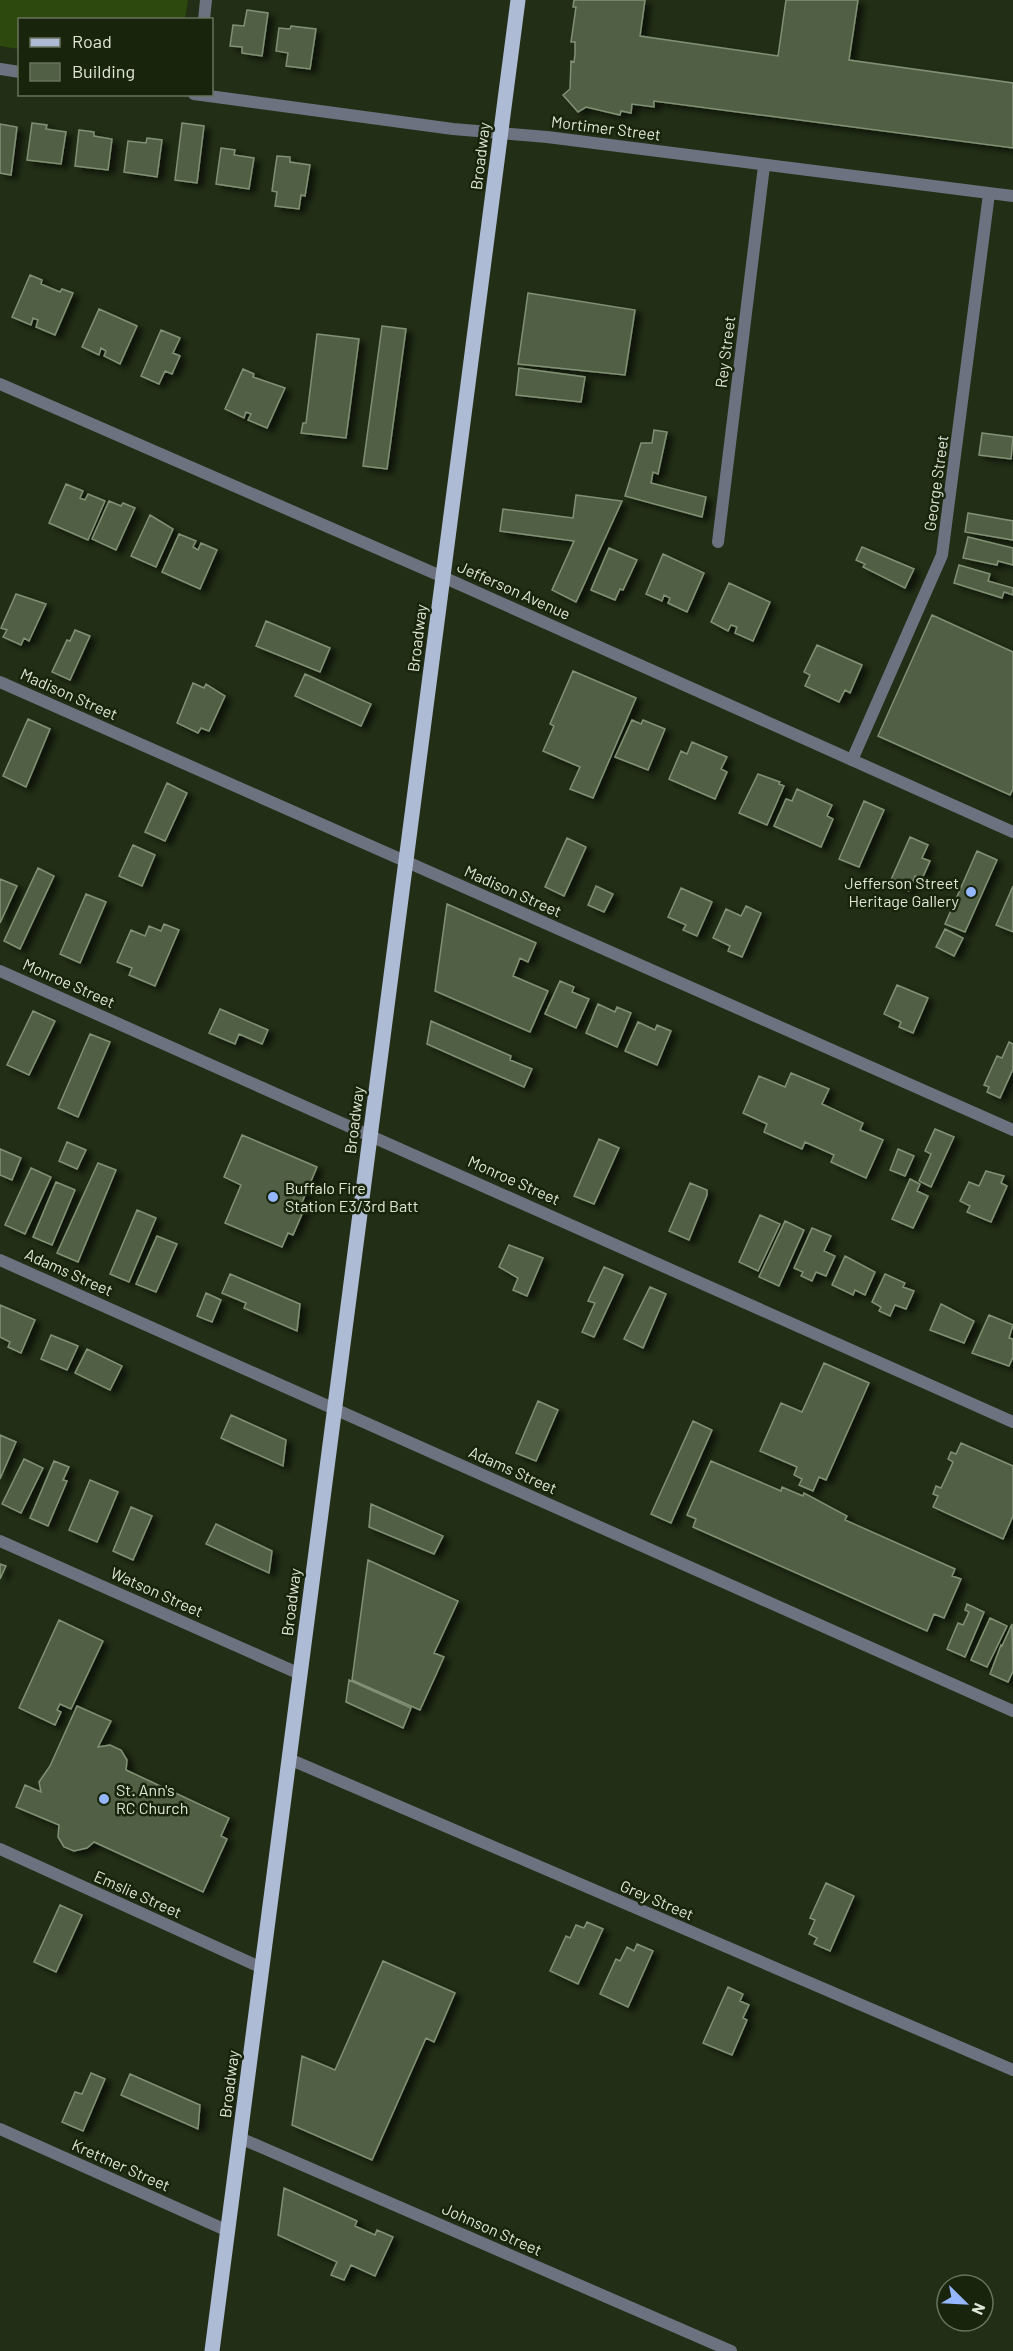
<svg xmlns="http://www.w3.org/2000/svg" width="1013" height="2351" font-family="Barlow,sans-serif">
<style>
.green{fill:#2e490d}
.building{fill:#515f44;stroke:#819174;stroke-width:1.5;filter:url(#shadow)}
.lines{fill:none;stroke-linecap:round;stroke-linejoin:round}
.minor{stroke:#6c727f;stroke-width:12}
.tertiary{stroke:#6c727f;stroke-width:12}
.primary{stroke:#aebbd5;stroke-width:15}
.poi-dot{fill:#94b7fd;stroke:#18250c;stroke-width:2}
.labels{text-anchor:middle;stroke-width:5;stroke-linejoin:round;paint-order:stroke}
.street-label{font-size:16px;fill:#dee7d7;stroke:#18250c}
.poi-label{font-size:16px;fill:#dee7d7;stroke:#18250c;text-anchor:start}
</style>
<defs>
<filter id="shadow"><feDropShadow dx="6" dy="4" stdDeviation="3" flood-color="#0009"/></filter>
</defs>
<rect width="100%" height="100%" fill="#222f16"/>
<path class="green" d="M 0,0 L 188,0 L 185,19 L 20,20 L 19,49 L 0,46 Z"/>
<path class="building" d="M 574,0 L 645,0 L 640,36 L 778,56 L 786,0 L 858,0 L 849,60 L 1013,83 L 1013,148 L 654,101 L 654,107 L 632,104 L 631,113 L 621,111 L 620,115 L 586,107 L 578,112 L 563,95 L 570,89 L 571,61 L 574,62 L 575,54 L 575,42 L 571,42 L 576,7 L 573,7 Z
M 247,10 L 268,13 L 262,56 L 242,53 L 242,47 L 230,46 L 233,25 L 244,26 Z
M 291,26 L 316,29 L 310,69 L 286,66 L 288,53 L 276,51 L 279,28 L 290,29 Z
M 32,123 L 47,125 L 46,129 L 66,132 L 61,164 L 27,160 Z
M 182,123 L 204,126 L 197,183 L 175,180 Z
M 0,124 L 17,127 L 11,175 L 0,173 Z
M 79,130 L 94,132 L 94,136 L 112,139 L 108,170 L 75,166 Z
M 147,138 L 162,140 L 157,177 L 124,172 L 128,141 L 146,143 Z
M 221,148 L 235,150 L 234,155 L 254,158 L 249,189 L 216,184 Z
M 277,156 L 290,157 L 290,162 L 310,165 L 305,196 L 301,195 L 299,209 L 275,206 L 277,192 L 272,191 Z
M 30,275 L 42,280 L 41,284 L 60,292 L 62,289 L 73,293 L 55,335 L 36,327 L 38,320 L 33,318 L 31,325 L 12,317 Z
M 528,293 L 635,310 L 625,375 L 518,364 Z
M 99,309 L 137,326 L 120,364 L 104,356 L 106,351 L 101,348 L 99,355 L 82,347 Z
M 382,326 L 406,329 L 387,469 L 363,466 Z
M 161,330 L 180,338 L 173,353 L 180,356 L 172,374 L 165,371 L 159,384 L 141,376 Z
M 317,334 L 359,339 L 346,438 L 301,433 L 303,423 L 306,423 Z
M 519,368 L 585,377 L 581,402 L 516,395 Z
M 243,369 L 254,374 L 253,377 L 285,388 L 267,428 L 248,420 L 251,414 L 246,412 L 244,418 L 225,409 Z
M 654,430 L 667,432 L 658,474 L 653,472 L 651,483 L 706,497 L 702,517 L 625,496 L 641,443 L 652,443 Z
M 982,433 L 1013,437 L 1011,459 L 979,455 Z
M 66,484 L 83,491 L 80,498 L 85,500 L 88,494 L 105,501 L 88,540 L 49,523 Z
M 576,495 L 622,501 L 576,602 L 552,590 L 574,541 L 500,531 L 503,509 L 573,518 Z
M 109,501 L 121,506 L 123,503 L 135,508 L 116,550 L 92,539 Z
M 968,513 L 1013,521 L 1013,540 L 965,532 Z
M 150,515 L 173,529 L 156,567 L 131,556 Z
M 179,534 L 196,541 L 193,547 L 198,550 L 201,543 L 217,550 L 200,589 L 162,572 Z
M 968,537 L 1013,548 L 1013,565 L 998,561 L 997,565 L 963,558 Z
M 862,547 L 914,569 L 905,588 L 863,567 L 865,564 L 856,560 Z
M 609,548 L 637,560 L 623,590 L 620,589 L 615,600 L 591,590 Z
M 663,554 L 704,573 L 687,612 L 668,603 L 670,598 L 664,595 L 662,601 L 646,594 Z
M 959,565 L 990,574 L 988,581 L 1013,588 L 1013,595 L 1004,592 L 1002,598 L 954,583 Z
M 729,583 L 770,602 L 753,641 L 735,633 L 737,627 L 731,625 L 728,631 L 711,622 Z
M 16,594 L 46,604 L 29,641 L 24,638 L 21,645 L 3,637 L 7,630 L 1,628 Z
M 932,615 L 1013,652 L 1013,789 L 1010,795 L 878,736 Z
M 266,621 L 330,648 L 320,672 L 256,646 Z
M 75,630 L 90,636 L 70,680 L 52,672 L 67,640 L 70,641 Z
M 817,645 L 862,665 L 850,693 L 845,690 L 839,702 L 805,686 L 810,675 L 804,672 Z
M 573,671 L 636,698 L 593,798 L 570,789 L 580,767 L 543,751 L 554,726 L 550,724 Z
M 305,674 L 371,704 L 361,726 L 295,696 Z
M 193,683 L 204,688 L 206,684 L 225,696 L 209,731 L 201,728 L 198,733 L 177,723 Z
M 28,719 L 50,729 L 26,787 L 3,776 Z
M 632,720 L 641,724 L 643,720 L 665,729 L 648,770 L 615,757 Z
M 692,742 L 727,757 L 721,769 L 727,772 L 715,799 L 669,779 L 681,751 L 687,754 Z
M 758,774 L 780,782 L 779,784 L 784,786 L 767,825 L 739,813 Z
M 167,783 L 187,793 L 165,841 L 145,832 Z
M 797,789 L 832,805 L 827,816 L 833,819 L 821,847 L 774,826 L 786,799 L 792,801 Z
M 864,801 L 884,810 L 859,867 L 839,859 Z
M 910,837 L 928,845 L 922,858 L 930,861 L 922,879 L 915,876 L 909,891 L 890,882 Z
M 567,838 L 586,847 L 564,896 L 545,887 Z
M 133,845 L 155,855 L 142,886 L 119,876 Z
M 977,851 L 997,860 L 965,932 L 945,924 Z
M 38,868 L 54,876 L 20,949 L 4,941 Z
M 0,879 L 17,886 L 0,923 Z
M 596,886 L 613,894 L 604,912 L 588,905 Z
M 1013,886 L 1013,932 L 996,925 Z
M 681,888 L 712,902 L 697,936 L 683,930 L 686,925 L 668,917 Z
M 86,894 L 106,902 L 80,963 L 60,954 Z
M 447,904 L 536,943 L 528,962 L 520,958 L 513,976 L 548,991 L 530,1032 L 435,991 Z
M 746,906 L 761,913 L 742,957 L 728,951 L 730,946 L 713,938 L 726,909 L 741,916 Z
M 164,924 L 179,930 L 155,986 L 129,975 L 132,968 L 117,962 L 131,930 L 145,936 L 149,926 L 161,931 Z
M 945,929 L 963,938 L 954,956 L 936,947 Z
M 560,981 L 574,987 L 572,992 L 589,999 L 576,1028 L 545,1014 Z
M 897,985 L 928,998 L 913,1033 L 899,1027 L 901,1022 L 884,1014 Z
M 598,1004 L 615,1012 L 617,1007 L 631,1013 L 617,1047 L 586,1033 Z
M 220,1009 L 268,1030 L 262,1044 L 239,1034 L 235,1044 L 209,1033 Z
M 33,1011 L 55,1021 L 29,1075 L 7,1065 Z
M 431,1021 L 511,1056 L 510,1060 L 532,1069 L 524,1087 L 427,1044 Z
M 638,1022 L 655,1030 L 657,1025 L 671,1031 L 657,1065 L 625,1051 Z
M 90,1034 L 110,1042 L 78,1117 L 58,1108 Z
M 1009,1042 L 1013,1044 L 1013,1069 L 1000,1098 L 987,1092 L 989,1087 L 984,1085 L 997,1056 L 1002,1058 Z
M 791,1073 L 829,1089 L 822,1104 L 863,1123 L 860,1130 L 883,1140 L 866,1178 L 831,1162 L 834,1155 L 805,1142 L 802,1149 L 764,1132 L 767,1124 L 743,1113 L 759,1076 L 785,1087 Z
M 935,1129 L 954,1137 L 931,1187 L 919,1181 L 931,1154 L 925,1151 Z
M 242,1135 L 317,1167 L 301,1205 L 305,1207 L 293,1235 L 288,1233 L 282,1247 L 225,1223 L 241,1185 L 224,1177 Z
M 599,1139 L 619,1148 L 594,1204 L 574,1196 Z
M 67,1142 L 86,1150 L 77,1169 L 59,1161 Z
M 0,1149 L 21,1158 L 12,1180 L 0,1175 Z
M 898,1149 L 914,1156 L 905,1176 L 890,1170 Z
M 98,1163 L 116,1170 L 78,1262 L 57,1253 Z
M 31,1168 L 51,1177 L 25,1234 L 5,1225 Z
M 986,1171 L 1004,1176 L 1001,1183 L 1007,1186 L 991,1222 L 967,1212 L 970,1206 L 960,1201 L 969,1182 L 979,1186 Z
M 910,1179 L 920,1184 L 917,1191 L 928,1196 L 913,1228 L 892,1219 Z
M 56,1182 L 75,1190 L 52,1245 L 33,1237 Z
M 690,1183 L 707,1190 L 707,1195 L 689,1240 L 669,1231 Z
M 137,1210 L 156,1218 L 129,1282 L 110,1274 Z
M 760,1215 L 780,1224 L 758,1271 L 739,1262 Z
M 785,1221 L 804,1230 L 779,1286 L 759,1277 Z
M 812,1228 L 831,1236 L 824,1251 L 835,1256 L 826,1276 L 816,1272 L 812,1281 L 801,1276 L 803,1272 L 794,1268 Z
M 157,1236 L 177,1244 L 156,1292 L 136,1284 Z
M 509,1245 L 543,1258 L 527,1296 L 513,1290 L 518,1278 L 499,1267 Z
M 845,1256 L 875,1272 L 865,1295 L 855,1290 L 853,1295 L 832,1285 Z
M 604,1267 L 623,1275 L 594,1337 L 582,1332 L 595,1303 L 588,1301 Z
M 230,1274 L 300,1304 L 297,1331 L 244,1308 L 246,1303 L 222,1293 Z
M 885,1274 L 905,1283 L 903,1287 L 914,1291 L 906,1309 L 895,1305 L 890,1316 L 879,1311 L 881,1307 L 872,1302 Z
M 650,1287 L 666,1294 L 643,1348 L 624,1339 Z
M 206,1293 L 221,1300 L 212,1322 L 197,1316 Z
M 941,1304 L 974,1321 L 964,1343 L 930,1330 Z
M 0,1305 L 35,1320 L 21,1353 L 8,1347 L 10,1342 L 0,1337 Z
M 989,1315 L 1013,1325 L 1009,1338 L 1013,1339 L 1013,1357 L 1009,1366 L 972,1353 Z
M 51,1335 L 78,1346 L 67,1370 L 41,1359 Z
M 87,1349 L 122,1366 L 110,1390 L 75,1373 Z
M 824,1363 L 869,1383 L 826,1480 L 819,1477 L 813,1491 L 799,1485 L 802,1479 L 794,1475 L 797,1467 L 760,1451 L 781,1403 L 802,1412 Z
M 538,1401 L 558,1410 L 536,1461 L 516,1453 Z
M 231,1415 L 286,1440 L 283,1466 L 221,1438 Z
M 693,1421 L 712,1430 L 671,1523 L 651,1514 Z
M 0,1435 L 16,1442 L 0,1479 Z
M 961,1443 L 1013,1466 L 1013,1516 L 1003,1539 L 933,1507 L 938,1496 L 933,1494 L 936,1486 L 941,1488 L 953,1462 L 948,1459 L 951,1452 L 956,1454 Z
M 24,1459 L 43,1468 L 21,1513 L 2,1504 Z
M 54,1461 L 69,1467 L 63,1480 L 67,1481 L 48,1526 L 30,1518 Z
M 711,1461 L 781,1491 L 782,1487 L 803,1496 L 804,1493 L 847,1516 L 845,1520 L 955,1569 L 952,1576 L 961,1579 L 944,1618 L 934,1614 L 927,1631 L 693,1527 L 696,1519 L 687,1515 Z
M 90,1480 L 118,1492 L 97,1542 L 69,1530 Z
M 371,1504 L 443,1536 L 434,1554 L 369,1527 Z
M 131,1507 L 152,1516 L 133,1560 L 113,1551 Z
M 216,1524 L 272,1551 L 269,1573 L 206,1544 Z
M 368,1560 L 458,1601 L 434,1653 L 444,1657 L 420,1710 L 352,1680 Z
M 0,1564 L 6,1566 L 0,1579 Z
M 967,1604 L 984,1612 L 965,1657 L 947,1649 L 958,1623 L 963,1625 L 969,1612 L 965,1610 Z
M 990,1618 L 1007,1626 L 987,1667 L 971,1660 Z
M 59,1620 L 103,1641 L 71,1709 L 60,1704 L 57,1710 L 61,1712 L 55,1725 L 19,1708 Z
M 1012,1624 L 1013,1671 L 1008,1682 L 990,1674 L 1001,1645 L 1002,1646 Z
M 349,1680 L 411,1708 L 403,1728 L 346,1702 Z
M 77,1706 L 111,1721 L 98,1747 L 110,1745 L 121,1750 L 127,1760 L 126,1770 L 229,1818 L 221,1836 L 227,1839 L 203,1892 L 94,1842 L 87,1848 L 74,1851 L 64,1847 L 58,1837 L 59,1825 L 16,1807 L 25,1785 L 41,1792 L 39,1782 L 50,1766 Z
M 826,1883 L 854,1896 L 830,1951 L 814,1944 L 817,1938 L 809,1934 L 815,1920 L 810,1918 Z
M 60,1905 L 82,1915 L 56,1972 L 34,1962 Z
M 587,1922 L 603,1929 L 578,1984 L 550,1971 L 566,1936 L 570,1938 L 576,1925 L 584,1928 Z
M 637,1944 L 653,1951 L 628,2007 L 600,1994 L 616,1959 L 620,1961 L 627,1947 L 634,1951 Z
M 383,1961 L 455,1993 L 434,2042 L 426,2038 L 372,2160 L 292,2125 L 302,2056 L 335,2070 Z
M 728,1987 L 743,1994 L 740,2001 L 749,2005 L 743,2018 L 747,2020 L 732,2055 L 703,2043 Z
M 91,2073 L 105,2079 L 83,2131 L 62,2122 L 75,2092 L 82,2094 Z
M 130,2074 L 200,2105 L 198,2129 L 121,2095 Z
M 284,2188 L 357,2221 L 355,2226 L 375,2235 L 377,2230 L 393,2237 L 375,2276 L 351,2265 L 344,2280 L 331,2275 L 337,2262 L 278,2235 Z"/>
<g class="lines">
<path class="minor" d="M 204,20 L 206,0
M 0,69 L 20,72
M 194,94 L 453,129 L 547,137 L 1013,196
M 718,542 L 764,166
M 0,682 L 1013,1130
M 852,760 L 942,555 L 989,194
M 0,971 L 1013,1422
M 0,1260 L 1013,1711
M 0,1541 L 300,1674
M 289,1759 L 1013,2070
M 0,1849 L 262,1968
M 0,2129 L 228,2231
M 240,2138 L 731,2351"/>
<path class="tertiary" d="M 0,384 L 443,577 L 1013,832"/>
<path class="primary" d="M 212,2351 L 518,0"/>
</g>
<g class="poi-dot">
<circle cx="971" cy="892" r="6"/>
<circle cx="273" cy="1197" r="6"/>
<circle cx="104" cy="1799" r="6"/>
</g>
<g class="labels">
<g class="street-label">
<text transform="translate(606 128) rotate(7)" y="6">Mortimer Street</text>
<text transform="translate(480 156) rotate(-83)" y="6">Broadway</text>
<text transform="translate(725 352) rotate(-83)" y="6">Rey Street</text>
<text transform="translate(936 483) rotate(-82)" y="6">George Street</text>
<text transform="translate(514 590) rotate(24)" y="6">Jefferson Avenue</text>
<text transform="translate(417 638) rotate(-83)" y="6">Broadway</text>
<text transform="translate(69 694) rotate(24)" y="6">Madison Street</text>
<text transform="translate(513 891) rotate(24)" y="6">Madison Street</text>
<text transform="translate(69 983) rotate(24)" y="6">Monroe Street</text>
<text transform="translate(354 1120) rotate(-83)" y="6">Broadway</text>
<text transform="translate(514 1180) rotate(24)" y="6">Monroe Street</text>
<text transform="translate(69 1272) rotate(24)" y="6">Adams Street</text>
<text transform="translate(513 1470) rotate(24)" y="6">Adams Street</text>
<text transform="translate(157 1592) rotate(24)" y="6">Watson Street</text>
<text transform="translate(291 1602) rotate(-83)" y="6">Broadway</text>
<text transform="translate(138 1894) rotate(24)" y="6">Emslie Street</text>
<text transform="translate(657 1900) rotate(23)" y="6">Grey Street</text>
<text transform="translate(229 2084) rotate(-83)" y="6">Broadway</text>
<text transform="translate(121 2165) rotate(24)" y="6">Krettner Street</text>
<text transform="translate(492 2229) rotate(24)" y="6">Johnson Street</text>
</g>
<g class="poi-label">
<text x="959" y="889" text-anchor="end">Jefferson Street<tspan x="959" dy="18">Heritage Gallery</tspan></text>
<text x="285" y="1194">Buffalo Fire<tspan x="285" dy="18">Station E3/3rd Batt</tspan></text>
<text x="116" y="1796">St. Ann's<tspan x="116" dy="18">RC Church</tspan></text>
</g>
</g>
<rect x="18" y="18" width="195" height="78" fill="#18250c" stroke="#67735d" stroke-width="1.5"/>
<rect x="30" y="38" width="30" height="9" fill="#aebbd5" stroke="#67735d" stroke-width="1.5"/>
<text x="72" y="48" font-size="18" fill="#dee7d7">Road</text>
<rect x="30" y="63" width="30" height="18" fill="#515f44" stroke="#67735d" stroke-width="1.5"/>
<text x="72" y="78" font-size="18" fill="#dee7d7">Building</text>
<g transform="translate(965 2303) rotate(114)"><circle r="28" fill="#18250c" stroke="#67735d" stroke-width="1.5"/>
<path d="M0-4.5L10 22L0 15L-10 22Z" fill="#94b7fd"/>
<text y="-9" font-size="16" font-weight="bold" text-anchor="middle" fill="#dee7d7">N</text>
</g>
</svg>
